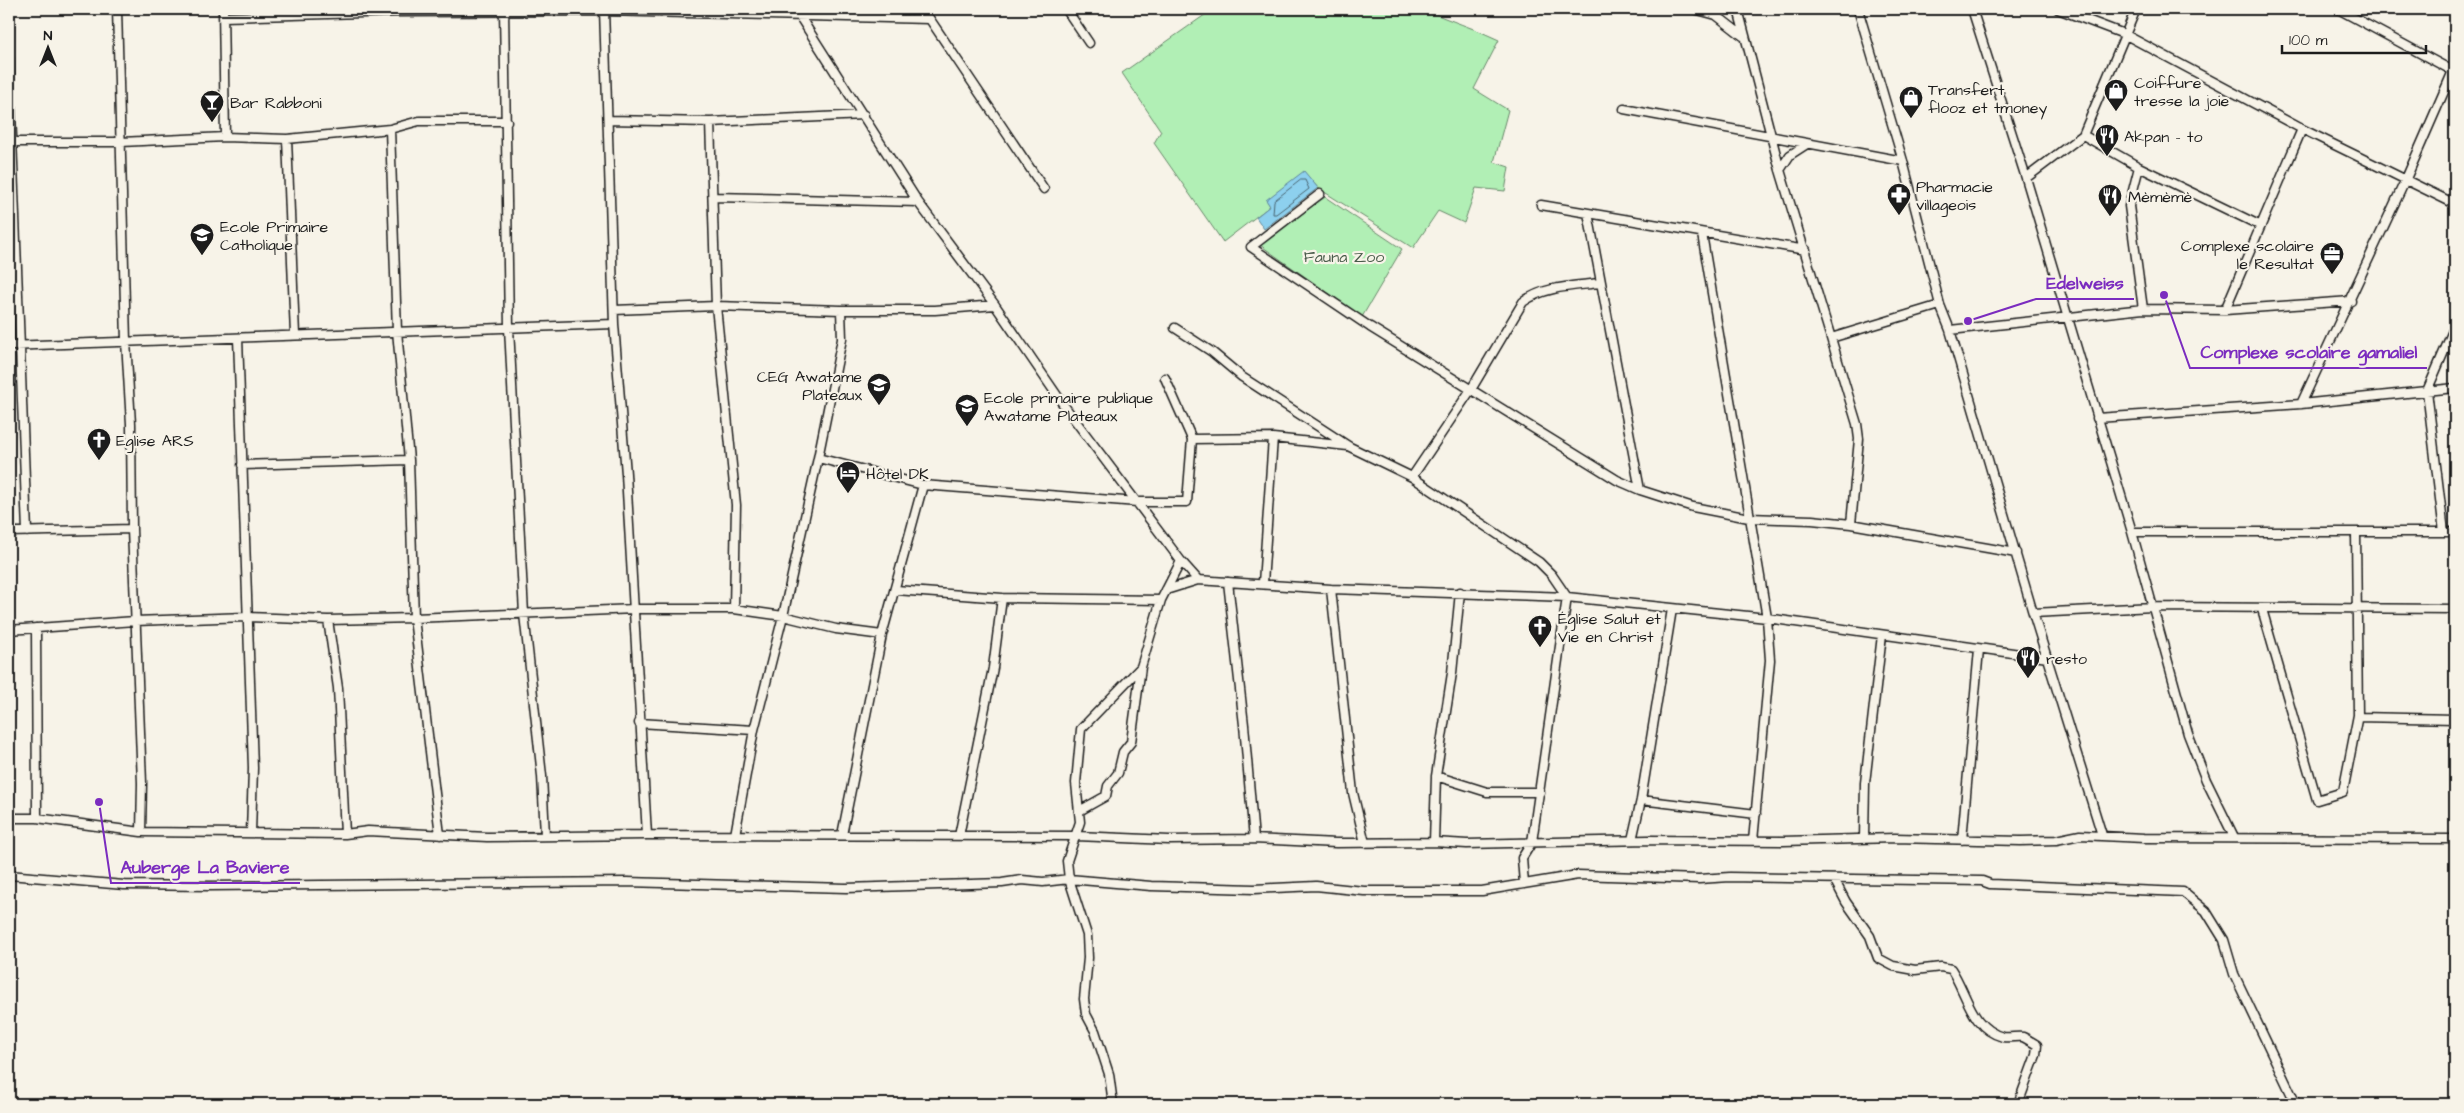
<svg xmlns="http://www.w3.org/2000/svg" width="2464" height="1113" font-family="'Architects Daughter',sans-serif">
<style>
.green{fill:#b1efb5;stroke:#668668}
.water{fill:#8dd0ee;stroke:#60889a}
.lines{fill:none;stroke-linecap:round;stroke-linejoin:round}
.shore{stroke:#496470;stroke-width:1}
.street-casing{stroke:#1c1c1c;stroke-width:11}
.street{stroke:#f7f3e8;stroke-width:8}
.labels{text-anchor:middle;stroke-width:4.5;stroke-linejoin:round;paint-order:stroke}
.poi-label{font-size:16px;fill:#1c1c1c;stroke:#f7f3e8;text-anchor:start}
.park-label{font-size:16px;fill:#495b4a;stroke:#f7f3e8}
.leader{fill:none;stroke:#7b2cbf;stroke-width:2}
.callout-dot{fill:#7b2cbf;stroke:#f7f3e8;stroke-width:2}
.callout-label{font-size:18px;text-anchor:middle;font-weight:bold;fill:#7b2cbf;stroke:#f7f3e8;stroke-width:4.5;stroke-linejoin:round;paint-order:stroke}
</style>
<rect width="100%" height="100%" fill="#f7f3e8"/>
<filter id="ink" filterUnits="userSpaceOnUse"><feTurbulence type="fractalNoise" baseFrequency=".02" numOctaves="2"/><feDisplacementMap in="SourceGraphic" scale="10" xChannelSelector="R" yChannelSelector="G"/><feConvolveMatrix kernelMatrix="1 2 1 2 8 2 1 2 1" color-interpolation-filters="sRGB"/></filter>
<g filter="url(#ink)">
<path class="green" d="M 1207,9 L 1424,9 C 1449,21 1475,28 1499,40 L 1474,89 L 1508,110 L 1494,162 L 1509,167 L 1505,191 L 1476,188 L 1464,223 L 1438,211 L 1413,248 L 1318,188 L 1304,172 L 1267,200 L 1270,206 L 1223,242 L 1154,143 L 1161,131 L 1122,73 L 1209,12 Z
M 1325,197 L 1402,249 L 1362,317 L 1260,245 Z"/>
<path class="water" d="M 1304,171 L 1318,188 L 1264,229 L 1256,217 L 1270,206 L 1266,200 Z"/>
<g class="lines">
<path class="shore" d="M 1301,180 L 1305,180 L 1309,189 L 1276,214 L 1273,214 L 1274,201 Z"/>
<defs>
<path id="street" d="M 117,9 L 126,341 L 131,424 L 132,529 L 142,783 L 141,832
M 223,9 L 225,137
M 504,9 L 509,328 L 524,614 L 542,776 L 545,835
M 604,9 L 614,324 L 626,474 L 647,835
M 795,9 L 918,202 L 995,305 L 1065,407 L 1181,561 L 1198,580
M 923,9 L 1044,189
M 1066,9 L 1089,43
M 1694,9 L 1716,15 L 1743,36
M 1738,9 L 1780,170 L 1857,424 L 1859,439 L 1851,524
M 1858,9 L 1903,161 L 1940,305 L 1950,330 L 2033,613 L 2102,835
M 1972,9 L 2026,178 L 2132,532 L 2188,734 L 2206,780 L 2234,837
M 2058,9 L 2124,34 L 2302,129 L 2455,204
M 2338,9 L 2455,72
M 223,17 L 399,12 L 603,11 L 929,19
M 9,58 L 27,532
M 1624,109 L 1903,161
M 609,120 L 710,122 L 864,115
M 710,122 L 716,306 L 736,505 L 734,609
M 390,129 L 397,331 L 409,460 L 414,618 L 440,835
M 2083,135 L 2139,167 L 2261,226
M 287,139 L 295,335
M 9,142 L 121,142 L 225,137 L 287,139 L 390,129 L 419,121 L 507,121
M 2139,167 L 2129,206 L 2143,309
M 1780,170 L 1790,155 L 1807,144
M 2026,178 L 2083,135 L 2136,9
M 1320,194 L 1251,247 L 1370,327 L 1617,480 L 1640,490 L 1693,507 L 1749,518 L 1812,520 L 1851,524 L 2016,553
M 714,197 L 918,202
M 1541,205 L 1806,250
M 1588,213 L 1640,490
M 1702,234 L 1767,618 L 1770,660 L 1753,841
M 614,310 L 716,306 L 841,310 L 935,310 L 995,305
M 2225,310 L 2302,129
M 1175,328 L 1212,352 L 1242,377 L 1350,447 L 1412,477 L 1539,562 L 1552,575 L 1567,597 L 1532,842 L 1522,858 L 1524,884
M 1950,330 L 2143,309 L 2225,310 L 2351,301
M 238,338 L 253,768 L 251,833
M 1831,338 L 1940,305
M 9,346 L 614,324
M 2301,404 L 2405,181 L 2453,71
M 2097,418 L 2301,404 L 2455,388
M 1192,439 L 1273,438 L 1348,446
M 818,458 L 923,485 L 1137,502 L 1187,502 L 1192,439 L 1165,378
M 242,465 L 409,460
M 1412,477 L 1472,388 L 1523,302 C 1544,286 1575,286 1600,283
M 9,532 L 132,529
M 2132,532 L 2455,532
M 2356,532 L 2358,717 L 2455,719
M 2444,532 L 2427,391 L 2455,326
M 1228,582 L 1244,725 L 1254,839
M 1263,583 L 1273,438
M 1331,589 L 1353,793 L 1365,843
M 896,590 L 1002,598 L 1161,600
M 1166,590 L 1198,580 L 1331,589 L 1567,597 L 1767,618 L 2048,658
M 2262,609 L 2317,800 L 2343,792 L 2358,715
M 2033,613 L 2153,607 L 2455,609
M 328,620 L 338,688 L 345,834
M 36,628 L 37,818
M 9,630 L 135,621 L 246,617 L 328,620 L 414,618 L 635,609 L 734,609 L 783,616 L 836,629 L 882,635
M 639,723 L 754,730
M 1436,776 L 1487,792 L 1540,792
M 1641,800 L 1756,814
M 1081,810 L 1106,796 L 1108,786 L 1118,773 L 1123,752 L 1131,742 L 1141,667 L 1161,600 L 1181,561
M 9,818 L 37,818 L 141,832 L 345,834 L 368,831 L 487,837 L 647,835 L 1077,836 L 1169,840 L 1254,839 L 1336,843 L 1434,842 L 1467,844 L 1648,840 L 1783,841 L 1895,838 L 2021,841 L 2056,840 L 2080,835 L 2144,838 L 2455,839
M 735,835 L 754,730 L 783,616 L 818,458 L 842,339 L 841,310
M 842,835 L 882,635 L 923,485
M 959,836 L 993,668 L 1002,598
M 1864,839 L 1865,783 L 1882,635
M 1632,840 L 1641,800 L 1672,609
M 1962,840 L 1979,649
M 1434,842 L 1436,776 L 1452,673 L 1460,592
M 9,875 L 124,885 L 210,886 L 627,882 L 846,888 L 1002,883 L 1022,880 L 1043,882 L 1069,879 L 1151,886 L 1254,889 L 1316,886 L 1364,891 L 1482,891 L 1578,875 L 1699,879 L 1730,877 L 1982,881 L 1990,884 L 2183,892 L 2206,911 L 2224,940 L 2234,974 L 2296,1104
M 1834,879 L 1846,902 L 1870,936 L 1878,958 L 1893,966 L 1915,970 L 1941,967 L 1951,969 C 1967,993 1971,1029 2003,1037 C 2010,1038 2017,1036 2023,1037 C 2027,1039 2032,1042 2037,1045 L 2036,1055 L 2018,1104
M 1113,1104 L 1109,1074 L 1095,1031 L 1086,1014 L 1084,999 L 1088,958 L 1087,935 L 1069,879 L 1067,861 L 1080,822 L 1076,783 L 1081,729 L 1141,667"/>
</defs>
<use href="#street" class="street-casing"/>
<use href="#street" class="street"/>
</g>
</g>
<defs>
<symbol id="shop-pin" viewBox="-11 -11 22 30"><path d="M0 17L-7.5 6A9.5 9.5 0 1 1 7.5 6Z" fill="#1c1c1c" stroke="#f7f3e8"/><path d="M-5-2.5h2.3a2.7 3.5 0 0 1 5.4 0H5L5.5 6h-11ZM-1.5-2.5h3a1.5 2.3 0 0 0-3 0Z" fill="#fff"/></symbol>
<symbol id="bar-pin" viewBox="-11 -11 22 30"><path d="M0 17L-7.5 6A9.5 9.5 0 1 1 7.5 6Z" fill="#1c1c1c" stroke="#f7f3e8"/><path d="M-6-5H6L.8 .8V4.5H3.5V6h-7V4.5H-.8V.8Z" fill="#fff"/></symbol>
<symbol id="restaurant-pin" viewBox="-11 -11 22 30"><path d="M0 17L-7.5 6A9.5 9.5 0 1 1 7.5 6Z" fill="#1c1c1c" stroke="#f7f3e8"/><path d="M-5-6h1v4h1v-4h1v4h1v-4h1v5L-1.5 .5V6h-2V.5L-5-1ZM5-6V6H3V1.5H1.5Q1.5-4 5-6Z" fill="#fff"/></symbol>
<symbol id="pharmacy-pin" viewBox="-11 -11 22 30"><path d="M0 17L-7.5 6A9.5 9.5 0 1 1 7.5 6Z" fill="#1c1c1c" stroke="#f7f3e8"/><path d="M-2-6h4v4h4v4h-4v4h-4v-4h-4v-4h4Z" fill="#fff"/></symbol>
<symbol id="school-pin" viewBox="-11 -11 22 30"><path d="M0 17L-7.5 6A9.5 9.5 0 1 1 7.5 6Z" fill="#1c1c1c" stroke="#f7f3e8"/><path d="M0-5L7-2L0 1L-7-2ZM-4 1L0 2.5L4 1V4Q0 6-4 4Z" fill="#fff"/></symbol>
<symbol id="office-pin" viewBox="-11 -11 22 30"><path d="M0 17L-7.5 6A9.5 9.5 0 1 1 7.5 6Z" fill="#1c1c1c" stroke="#f7f3e8"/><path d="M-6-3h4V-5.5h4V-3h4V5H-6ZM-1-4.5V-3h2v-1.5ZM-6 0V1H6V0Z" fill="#fff"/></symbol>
<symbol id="church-pin" viewBox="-11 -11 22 30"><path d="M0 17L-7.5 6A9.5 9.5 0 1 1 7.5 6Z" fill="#1c1c1c" stroke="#f7f3e8"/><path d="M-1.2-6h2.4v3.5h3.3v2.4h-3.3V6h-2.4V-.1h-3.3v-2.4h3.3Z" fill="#fff"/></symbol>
<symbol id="hotel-pin" viewBox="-11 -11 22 30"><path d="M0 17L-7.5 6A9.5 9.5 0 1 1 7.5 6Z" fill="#1c1c1c" stroke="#f7f3e8"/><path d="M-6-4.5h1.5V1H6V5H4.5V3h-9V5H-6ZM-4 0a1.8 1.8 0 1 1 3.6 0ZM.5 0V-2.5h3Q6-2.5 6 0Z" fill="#fff"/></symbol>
</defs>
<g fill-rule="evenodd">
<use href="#shop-pin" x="2102" y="77" width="28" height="38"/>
<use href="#shop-pin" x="1897" y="84" width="28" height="38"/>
<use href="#bar-pin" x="198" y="88" width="28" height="38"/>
<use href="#restaurant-pin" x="2093" y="122" width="28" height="38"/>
<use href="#pharmacy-pin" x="1885" y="181" width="28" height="38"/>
<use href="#restaurant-pin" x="2096" y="182" width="28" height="38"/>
<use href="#school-pin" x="188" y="221" width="28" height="38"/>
<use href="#office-pin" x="2318" y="240" width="28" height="38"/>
<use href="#school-pin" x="865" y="371" width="28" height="38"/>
<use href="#school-pin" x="953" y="392" width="28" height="38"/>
<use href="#church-pin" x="85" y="426" width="28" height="38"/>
<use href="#hotel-pin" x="834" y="459" width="28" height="38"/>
<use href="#church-pin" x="1526" y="613" width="28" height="38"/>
<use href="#restaurant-pin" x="2014" y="644" width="28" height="38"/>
</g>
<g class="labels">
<g class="poi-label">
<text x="2134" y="88">Coiffure<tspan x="2134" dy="18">tresse la joie</tspan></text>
<text x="1928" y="95">Transfert<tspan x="1928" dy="18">flooz et tmoney</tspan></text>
<text x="230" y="108">Bar Rabboni</text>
<text x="2124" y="142">Akpan - to</text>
<text x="1916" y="192">Pharmacie<tspan x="1916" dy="18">villageois</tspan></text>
<text x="2128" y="202">Mèmèmè</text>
<text x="220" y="232">Ecole Primaire<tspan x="220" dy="18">Catholique</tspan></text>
<text x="2314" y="251" text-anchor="end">Complexe scolaire<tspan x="2314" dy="18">le Resultat</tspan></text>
<text x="862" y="382" text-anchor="end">CEG Awatame<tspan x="862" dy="18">Plateaux</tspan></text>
<text x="984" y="403">Ecole primaire publique<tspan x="984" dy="18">Awatame Plateaux</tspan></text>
<text x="116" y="446">Eglise ARS</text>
<text x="866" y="479">Hôtel DK</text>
<text x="1558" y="624">Église Salut et<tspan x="1558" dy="18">Vie en Christ</tspan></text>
<text x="2046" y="664">resto</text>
</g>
<g class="park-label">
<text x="1344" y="262">Fauna Zoo</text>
</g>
</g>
<path class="leader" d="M1968 321L2036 299H2134M2164 295L2190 368H2427M99 802L111 883H300"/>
<g class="callout-dot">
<circle cx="1968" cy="321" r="5"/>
<circle cx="2164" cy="295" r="5"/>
<circle cx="99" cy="802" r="5"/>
</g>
<g class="callout-label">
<text x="2085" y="289">Edelweiss</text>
<text x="2309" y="358">Complexe scolaire gamaliel</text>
<text x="205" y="873">Auberge La Baviere</text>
</g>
<rect width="2464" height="1113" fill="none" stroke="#f7f3e8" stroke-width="30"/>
<rect x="15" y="15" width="2434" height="1083" fill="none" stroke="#1c1c1c" stroke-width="2" filter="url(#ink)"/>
<g transform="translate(48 48)" stroke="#f7f3e8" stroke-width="4" paint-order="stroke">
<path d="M0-4L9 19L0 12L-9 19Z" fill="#1c1c1c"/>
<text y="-8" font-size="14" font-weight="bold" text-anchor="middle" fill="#1c1c1c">N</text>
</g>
<path d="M2282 45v8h144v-8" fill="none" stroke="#1c1c1c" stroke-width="2.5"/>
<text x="2289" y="45" font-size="15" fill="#1c1c1c" stroke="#f7f3e8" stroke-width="4" paint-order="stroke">100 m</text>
</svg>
